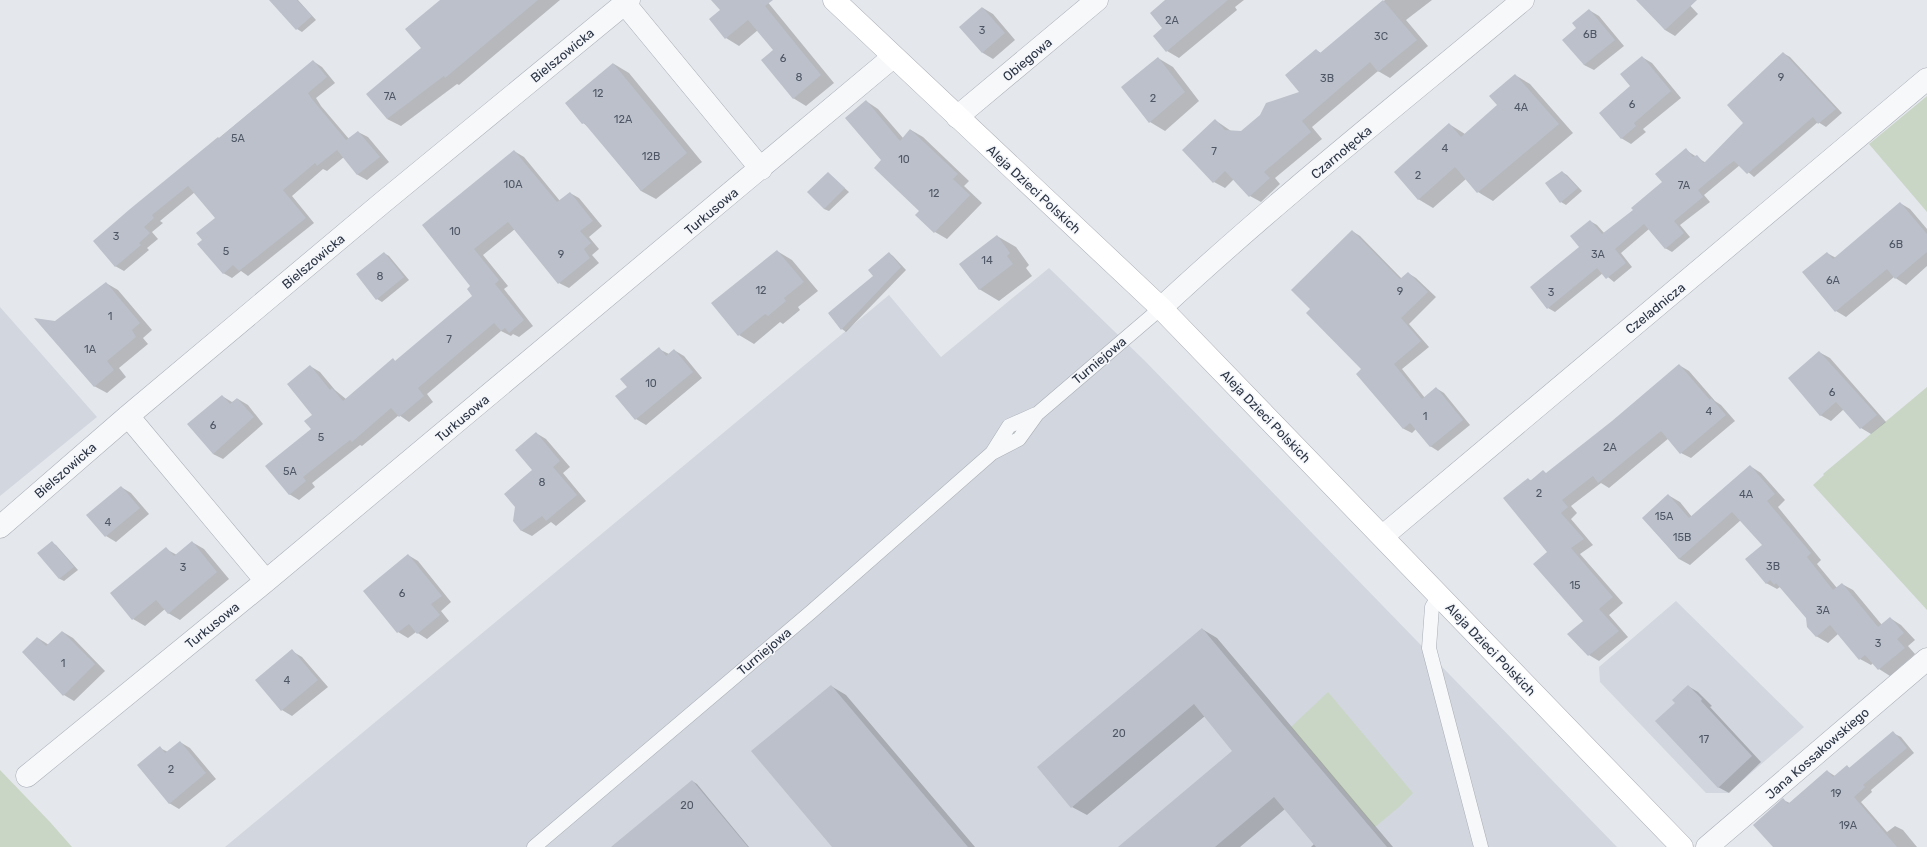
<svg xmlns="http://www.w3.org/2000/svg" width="1927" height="847" font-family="Rubik,sans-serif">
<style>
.built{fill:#d2d6de}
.green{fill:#c9d6c5}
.shadow{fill:#0003}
.building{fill:#bbc0ca}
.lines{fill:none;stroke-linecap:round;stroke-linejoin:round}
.lane-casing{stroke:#a9aeb7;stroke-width:15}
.street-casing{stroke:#a9aeb7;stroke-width:23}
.secondary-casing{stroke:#a9aeb7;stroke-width:23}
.lane{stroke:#f7f8fa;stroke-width:14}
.street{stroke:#f7f8fa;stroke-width:22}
.secondary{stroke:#fff;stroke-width:22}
.labels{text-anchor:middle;stroke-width:3;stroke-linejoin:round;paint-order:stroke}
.number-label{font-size:11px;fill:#4f5766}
.street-label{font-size:13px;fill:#2b3445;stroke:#f4f6f9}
</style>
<rect width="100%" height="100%" fill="#e4e7ec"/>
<path class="built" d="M 1049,268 L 1145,361 L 1617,847 L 225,847 L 889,295 L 941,357 Z
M 0,307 L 97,417 L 0,496 Z
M 1676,601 L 1804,727 L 1728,793 L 1706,793 L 1600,682 L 1599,667 Z"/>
<path class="green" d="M 1927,96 L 1927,212 L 1869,144 Z
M 1927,387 L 1927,610 L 1813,485 L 1824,475 L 1823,474 Z
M 1328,692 L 1413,793 L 1399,807 L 1375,827 L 1291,727 Z
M 0,770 L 50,822 L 72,847 L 0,847 Z"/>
<path class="shadow" d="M 271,0 L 298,0 L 316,20 L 302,32 L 297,29 Z
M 463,0 L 560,0 L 459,85 L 457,84 L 401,126 L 387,119 L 422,48 Z
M 713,0 L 766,0 L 834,83 L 806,106 L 793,98 L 775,50 L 758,30 L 739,46 L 726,38 L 710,19 L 721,10 Z
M 1167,0 L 1244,0 L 1235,7 L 1237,10 L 1179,58 L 1167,51 L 1164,28 Z
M 1385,0 L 1432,0 L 1406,20 L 1428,46 L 1390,78 L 1378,71 L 1312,127 L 1322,139 L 1275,178 L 1280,184 L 1261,202 L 1250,196 L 1234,179 L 1225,188 L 1214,182 L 1215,120 L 1231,131 L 1241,132 L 1301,92 L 1316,50 L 1321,53 Z
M 1639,0 L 1685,0 L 1698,14 L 1675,36 L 1665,30 Z
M 983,8 L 993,14 L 1015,40 L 993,59 L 983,53 L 961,27 Z
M 1589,10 L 1599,16 L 1624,46 L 1594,70 L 1584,65 L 1578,28 Z
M 1783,53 L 1790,57 L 1842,113 L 1826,127 L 1818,122 L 1754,177 L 1740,165 L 1704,195 L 1710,202 L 1680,225 L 1690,237 L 1672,252 L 1665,248 L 1649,229 L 1621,253 L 1632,267 L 1614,282 L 1603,273 L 1555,312 L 1548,308 L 1580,247 L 1590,221 L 1597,225 L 1605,234 L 1634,210 L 1664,182 L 1686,150 L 1706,163 L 1744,123 Z
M 1642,57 L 1652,63 L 1681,98 L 1643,129 L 1646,132 L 1631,144 L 1621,138 L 1632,87 Z
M 1158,58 L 1173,67 L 1199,101 L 1165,131 L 1150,122 Z
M 313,61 L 322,67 L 335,83 L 316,98 L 321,106 L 349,139 L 358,132 L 368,137 L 389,162 L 367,180 L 358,175 L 344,157 L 327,171 L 323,169 L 292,196 L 314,223 L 248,276 L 241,271 L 232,278 L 223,273 L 203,240 L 216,218 L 195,192 L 160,221 L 163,223 L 152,232 L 158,239 L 147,248 L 149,250 L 124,271 L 115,266 L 94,241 Z
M 614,64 L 629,73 L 702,162 L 656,199 L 641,191 L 589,127 L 583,123 L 566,103 Z
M 1515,75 L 1530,84 L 1573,133 L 1493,201 L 1478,192 L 1466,179 L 1433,208 L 1418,199 L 1449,124 L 1465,134 L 1499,105 Z
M 866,101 L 878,109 L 903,138 L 911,130 L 923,137 L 969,181 L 964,186 L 982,203 L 947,239 L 935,232 L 917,215 L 921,211 L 882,160 Z
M 514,151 L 524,157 L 560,201 L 570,193 L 579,198 L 602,226 L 589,237 L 599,249 L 592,255 L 599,263 L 569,288 L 559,283 L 515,229 L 483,255 L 508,286 L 504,289 L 533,326 L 519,337 L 513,334 L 511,336 L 501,331 L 427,394 L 433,402 L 409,422 L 399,415 L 362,446 L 360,445 L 312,483 L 315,487 L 299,500 L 289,494 L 312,429 L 314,415 L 310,366 L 320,372 L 335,390 L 346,399 L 393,360 L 397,362 L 474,296 L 472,286 L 423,225 Z
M 1562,172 L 1567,175 L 1582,191 L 1566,205 L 1561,202 Z
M 828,173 L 849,192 L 829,211 L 824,209 Z
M 1900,203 L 1910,209 L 1927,229 L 1927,266 L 1906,285 L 1894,277 L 1846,317 L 1836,311 L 1827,253 L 1836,258 Z
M 1352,231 L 1360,236 L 1402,279 L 1408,273 L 1416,278 L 1436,297 L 1409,324 L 1429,347 L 1402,369 L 1425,398 L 1436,388 L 1444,393 L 1470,425 L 1438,451 L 1430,446 L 1416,429 L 1412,433 L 1404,429 L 1357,374 L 1363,369 L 1311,309 Z
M 997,236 L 1016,247 L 1029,265 L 1026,268 L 1032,276 L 999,301 L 979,289 Z
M 777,251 L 792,260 L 818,291 L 798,307 L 800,310 L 783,324 L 780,322 L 754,344 L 739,335 Z
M 384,253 L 389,256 L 409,280 L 382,302 L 377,299 Z
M 889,253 L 893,256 L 906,270 L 846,332 L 842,329 L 829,314 L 875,276 Z
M 106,283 L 118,290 L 152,330 L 143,338 L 148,344 L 119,368 L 126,377 L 107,393 L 94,386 L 56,322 Z
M 659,349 L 669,354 L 674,350 L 684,356 L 702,378 L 646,425 L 636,419 L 628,387 Z
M 1819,352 L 1830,358 L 1886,422 L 1871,434 L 1861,428 L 1844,409 L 1831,421 L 1820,415 Z
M 1679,365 L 1689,371 L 1715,401 L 1721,405 L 1735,421 L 1691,458 L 1681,453 L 1669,438 L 1609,488 L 1601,483 L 1571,506 L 1577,513 L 1571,519 L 1593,545 L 1580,554 L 1623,603 L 1609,615 L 1628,637 L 1599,661 L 1589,655 L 1584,622 L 1548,552 L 1528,479 L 1532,481 L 1547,474 L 1612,422 Z
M 222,396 L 232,402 L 238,399 L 248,405 L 263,424 L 223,459 L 213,454 Z
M 536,433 L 546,439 L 570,467 L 563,473 L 586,501 L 556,526 L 551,522 L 532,536 L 522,531 L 514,521 L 516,506 L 533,470 Z
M 1750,466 L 1761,473 L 1785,500 L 1778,507 L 1821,560 L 1817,564 L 1837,588 L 1842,584 L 1853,590 L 1882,625 L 1890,618 L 1901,625 L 1915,640 L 1908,646 L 1915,654 L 1890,676 L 1879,669 L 1873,663 L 1871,665 L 1860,659 L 1838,634 L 1828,643 L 1816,636 L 1807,618 L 1782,589 L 1780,587 L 1777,589 L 1766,583 L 1764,545 L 1741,520 L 1690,565 L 1679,559 L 1643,518 L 1668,495 L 1680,502 L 1692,517 Z
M 121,487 L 131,493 L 149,514 L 116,542 L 106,536 Z
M 192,542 L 204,549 L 229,579 L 180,620 L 168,613 L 165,609 L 145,626 L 133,619 L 166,549 L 177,555 Z
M 52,543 L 56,545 L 78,570 L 64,581 L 60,579 L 39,553 Z
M 408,555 L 418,561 L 451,602 L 441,611 L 449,621 L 427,639 L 416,632 L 408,638 L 398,632 Z
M 1202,629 L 1217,638 L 1393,847 L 1311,847 L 1314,844 L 1285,809 L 1240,847 L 1119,847 L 1234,751 L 1205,716 L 1087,815 L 1072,807 Z
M 63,632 L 73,638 L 105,671 L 74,701 L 64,695 L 38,638 L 49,645 Z
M 292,651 L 302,657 L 328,687 L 292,716 L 282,710 L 257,680 Z
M 831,686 L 846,695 L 975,847 L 833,847 Z
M 1688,686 L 1698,692 L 1712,706 L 1710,707 L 1761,762 L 1729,793 L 1718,787 L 1677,703 Z
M 1893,733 L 1901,737 L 1914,753 L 1871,790 L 1872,792 L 1861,802 L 1887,832 L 1895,826 L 1903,830 L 1917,847 L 1775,847 L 1783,800 L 1790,803 L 1827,771 L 1835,776 L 1847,766 L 1851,769 Z
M 180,742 L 190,748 L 216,779 L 179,809 L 169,803 L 160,748 L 168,752 Z
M 692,781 L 697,784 L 749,847 L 613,847 Z"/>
<path class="building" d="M 269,0 L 297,0 L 312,16 L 296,30 Z
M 440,0 L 538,0 L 445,78 L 444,76 L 387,119 L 366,94 L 421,48 L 405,29 Z
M 711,0 L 773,0 L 765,6 L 821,75 L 793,99 L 761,60 L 773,50 L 748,20 L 725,39 L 709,19 L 720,10 Z
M 1165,0 L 1228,0 L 1166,52 L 1153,36 L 1162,28 L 1150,13 Z
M 1383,0 L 1417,40 L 1378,72 L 1370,62 L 1302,121 L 1311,132 L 1264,172 L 1270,178 L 1249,197 L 1225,171 L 1213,183 L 1182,150 L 1215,119 L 1225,130 L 1241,131 L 1260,115 L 1266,103 L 1299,92 L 1285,75 L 1316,49 L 1320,53 Z
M 1636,0 L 1697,0 L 1665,30 Z
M 982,7 L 1005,33 L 982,53 L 959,27 Z
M 1589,9 L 1615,40 L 1584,65 L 1562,40 L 1576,28 L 1572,23 Z
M 1783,52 L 1836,109 L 1818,124 L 1813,117 L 1747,174 L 1734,161 L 1727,166 L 1698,190 L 1703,197 L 1674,221 L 1684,233 L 1665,249 L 1644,224 L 1615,249 L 1626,263 L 1606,279 L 1597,268 L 1547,309 L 1530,287 L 1579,247 L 1570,236 L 1590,220 L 1602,234 L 1633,210 L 1631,208 L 1662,182 L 1655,174 L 1686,148 L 1693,157 L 1697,155 L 1704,163 L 1743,123 L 1727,105 Z
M 1642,56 L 1671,91 L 1634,123 L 1636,126 L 1621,139 L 1599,113 L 1630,86 L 1620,74 Z
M 1158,57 L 1185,92 L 1149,123 L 1121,87 Z
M 313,60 L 327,77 L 308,93 L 312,99 L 346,140 L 358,131 L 380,157 L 357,175 L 337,150 L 317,166 L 315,163 L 283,190 L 306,218 L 239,271 L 233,265 L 223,274 L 197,244 L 202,240 L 196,233 L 215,218 L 188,186 L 152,215 L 154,218 L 144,227 L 150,233 L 139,243 L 141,245 L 115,267 L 93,241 L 130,209 L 218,137 L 219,138 Z
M 613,63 L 687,153 L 641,191 L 584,123 L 582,124 L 565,103 Z
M 1515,74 L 1559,124 L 1477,193 L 1455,167 L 1418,200 L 1394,172 L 1449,123 L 1461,137 L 1497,105 L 1489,96 Z
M 866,100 L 900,141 L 910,129 L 958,174 L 953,179 L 970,195 L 934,233 L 915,215 L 919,211 L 874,168 L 881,160 L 845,118 Z
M 514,150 L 557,202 L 570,192 L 593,221 L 580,231 L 591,243 L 584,249 L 590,258 L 558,284 L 508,222 L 474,249 L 499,280 L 495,284 L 524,320 L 509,333 L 505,328 L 501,331 L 494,323 L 418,388 L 424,396 L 399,417 L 391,408 L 352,442 L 350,440 L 303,477 L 306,481 L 289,495 L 265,466 L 311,429 L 304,421 L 312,415 L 287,384 L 310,365 L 330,390 L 332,388 L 343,401 L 393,358 L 395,361 L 472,296 L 467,289 L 470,286 L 422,225 Z
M 1562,171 L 1578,188 L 1560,203 L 1545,183 Z
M 828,172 L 845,188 L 824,209 L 807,192 Z
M 1900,202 L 1927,234 L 1927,252 L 1895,279 L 1887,269 L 1835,312 L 1802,272 L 1827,252 L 1833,259 Z
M 1352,230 L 1400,279 L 1408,272 L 1428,292 L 1401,318 L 1421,341 L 1394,364 L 1422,399 L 1436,387 L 1463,420 L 1430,447 L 1410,423 L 1403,429 L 1356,374 L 1361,369 L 1306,313 L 1310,309 L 1291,290 Z
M 997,235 L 1010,253 L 1007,256 L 1013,264 L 979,290 L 959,264 Z
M 777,250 L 804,282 L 784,298 L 786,301 L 768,316 L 765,314 L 738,336 L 711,303 Z
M 384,252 L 404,277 L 376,300 L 356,274 Z
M 889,252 L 901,267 L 841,330 L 828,313 L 873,276 L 868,270 Z
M 106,282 L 140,323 L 132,330 L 136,337 L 107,361 L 114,370 L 94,387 L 34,318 L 55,321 Z
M 659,347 L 666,356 L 674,349 L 693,372 L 635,420 L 615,396 L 627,387 L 620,379 Z
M 1819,351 L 1877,415 L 1860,429 L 1836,402 L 1820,416 L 1788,378 Z
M 1679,364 L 1710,400 L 1711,398 L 1726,415 L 1680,454 L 1661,431 L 1598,483 L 1593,476 L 1562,500 L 1568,507 L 1561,513 L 1584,539 L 1571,548 L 1613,597 L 1599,609 L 1619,631 L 1588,656 L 1567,634 L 1583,621 L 1533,564 L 1547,552 L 1503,498 L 1528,478 L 1530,481 L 1543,470 L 1546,473 L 1612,421 Z
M 222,395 L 230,404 L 237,398 L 254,417 L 213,454 L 187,424 Z
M 536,432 L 560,461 L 553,467 L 577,495 L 546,521 L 542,516 L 521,531 L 513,521 L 515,507 L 504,494 L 532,470 L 515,450 Z
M 1750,465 L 1775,494 L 1767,501 L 1811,553 L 1807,557 L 1833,590 L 1842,583 L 1878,627 L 1890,617 L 1904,633 L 1897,639 L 1905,648 L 1878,670 L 1865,655 L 1859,660 L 1830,625 L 1816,637 L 1807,627 L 1806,618 L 1776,583 L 1774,585 L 1770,580 L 1766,584 L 1745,559 L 1762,545 L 1732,512 L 1679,559 L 1642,518 L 1668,494 L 1689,518 Z
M 121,486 L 140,508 L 105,537 L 86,515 Z
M 52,541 L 74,567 L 59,579 L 37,553 Z
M 192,541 L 217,572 L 168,614 L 156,600 L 132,620 L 110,593 L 166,547 L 174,556 Z
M 408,554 L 442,596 L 431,604 L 440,615 L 417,634 L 409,624 L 397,633 L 363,591 Z
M 1202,628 L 1275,715 L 1387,847 L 1316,847 L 1274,797 L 1215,847 L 1118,847 L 1232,751 L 1194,704 L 1071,808 L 1037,767 Z
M 62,631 L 95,664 L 63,696 L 22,652 L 37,637 L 46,646 Z
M 292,649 L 318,680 L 281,711 L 255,680 Z
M 831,685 L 968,847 L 832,847 L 751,751 Z
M 1688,685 L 1702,699 L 1701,701 L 1752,756 L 1718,788 L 1655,721 L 1675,703 L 1672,700 Z
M 1893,731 L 1907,748 L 1863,785 L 1865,787 L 1854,797 L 1897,847 L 1773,847 L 1753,825 L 1783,798 L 1788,804 L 1827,770 L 1833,777 L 1847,765 L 1849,768 Z
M 180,741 L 206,773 L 169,804 L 137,765 L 160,746 L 165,753 Z
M 692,780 L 748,847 L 611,847 Z"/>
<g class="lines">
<defs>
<path id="lane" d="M 992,453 L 1009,426 L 1036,414
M 1439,595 L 1432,607 L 1429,648 L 1481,847
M 534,847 L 811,612 L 992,453 L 1019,439 L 1037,414 L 1161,308"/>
<path id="street" d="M 625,4 L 761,169
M 957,117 L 1097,0
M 1161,308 C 1277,200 1402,101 1523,0
M 128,416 L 266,581
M 0,527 L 128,416 L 382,203 L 629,0
M 1383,536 L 1927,79
M 27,776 L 266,581 L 893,57
M 1707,847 L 1927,659"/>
<path id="secondary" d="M 834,0 L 1161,308 L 1682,847"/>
</defs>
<use href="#lane" class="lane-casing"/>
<use href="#street" class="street-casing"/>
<use href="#secondary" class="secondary-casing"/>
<use href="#lane" class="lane"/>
<use href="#street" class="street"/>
<use href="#secondary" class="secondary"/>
</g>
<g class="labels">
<g class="number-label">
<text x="1172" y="24">2A</text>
<text x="982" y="34">3</text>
<text x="1590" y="38">6B</text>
<text x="1381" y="40">3C</text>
<text x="783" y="62">6</text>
<text x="799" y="81">8</text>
<text x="1781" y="81">9</text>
<text x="1327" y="82">3B</text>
<text x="598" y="97">12</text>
<text x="390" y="100">7A</text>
<text x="1153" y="102">2</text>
<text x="1632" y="108">6</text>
<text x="1521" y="111">4A</text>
<text x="623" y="123">12A</text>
<text x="238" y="142">5A</text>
<text x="1445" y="152">4</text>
<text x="1214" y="155">7</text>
<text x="651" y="160">12B</text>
<text x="904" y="163">10</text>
<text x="1418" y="179">2</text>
<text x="513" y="188">10A</text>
<text x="1684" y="189">7A</text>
<text x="934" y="197">12</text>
<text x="455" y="235">10</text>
<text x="116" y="240">3</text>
<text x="1896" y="248">6B</text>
<text x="226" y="255">5</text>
<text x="561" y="258">9</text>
<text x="1598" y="258">3A</text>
<text x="987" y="264">14</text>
<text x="380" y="280">8</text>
<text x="1833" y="284">6A</text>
<text x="761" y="294">12</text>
<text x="1400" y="295">9</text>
<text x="1551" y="296">3</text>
<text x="110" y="320">1</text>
<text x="449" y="343">7</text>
<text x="90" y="353">1A</text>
<text x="651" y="387">10</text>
<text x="1832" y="396">6</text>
<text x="1709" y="415">4</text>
<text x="1425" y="420">1</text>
<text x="213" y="429">6</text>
<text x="321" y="441">5</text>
<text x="1610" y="451">2A</text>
<text x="290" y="475">5A</text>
<text x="542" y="486">8</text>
<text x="1539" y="497">2</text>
<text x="1746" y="498">4A</text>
<text x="1664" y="520">15A</text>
<text x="108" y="526">4</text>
<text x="1682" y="541">15B</text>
<text x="1773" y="570">3B</text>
<text x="183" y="571">3</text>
<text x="1575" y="589">15</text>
<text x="402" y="597">6</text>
<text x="1823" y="614">3A</text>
<text x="1878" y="647">3</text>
<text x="63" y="667">1</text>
<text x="287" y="684">4</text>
<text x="1119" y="737">20</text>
<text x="1704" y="743">17</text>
<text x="171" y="773">2</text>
<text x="1836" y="797">19</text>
<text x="687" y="809">20</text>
<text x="1848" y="829">19A</text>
</g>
<g class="street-label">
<text transform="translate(562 55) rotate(-39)" y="5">Bielszowicka</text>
<text transform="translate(1027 59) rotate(-40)" y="5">Obiegowa</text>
<text transform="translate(1341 152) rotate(-40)" y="5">Czarnołęcka</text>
<text transform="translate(1034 189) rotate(43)" y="5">Aleja Dzieci Polskich</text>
<text transform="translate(711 211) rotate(-40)" y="5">Turkusowa</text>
<text transform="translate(313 261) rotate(-40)" y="5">Bielszowicka</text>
<text transform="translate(1655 308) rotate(-39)" y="5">Czeladnicza</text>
<text transform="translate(1099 360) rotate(-40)" y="5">Turniejowa</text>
<text transform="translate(1266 416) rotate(46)" y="5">Aleja Dzieci Polskich</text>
<text transform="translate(462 418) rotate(-40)" y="5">Turkusowa</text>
<text transform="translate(65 470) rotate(-41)" y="5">Bielszowicka</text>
<text transform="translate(212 625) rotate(-39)" y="5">Turkusowa</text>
<text transform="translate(1491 649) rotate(46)" y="5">Aleja Dzieci Polskich</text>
<text transform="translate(764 651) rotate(-40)" y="5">Turniejowa</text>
<text transform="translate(1817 753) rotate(-41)" y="5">Jana Kossakowskiego</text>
</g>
</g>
</svg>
